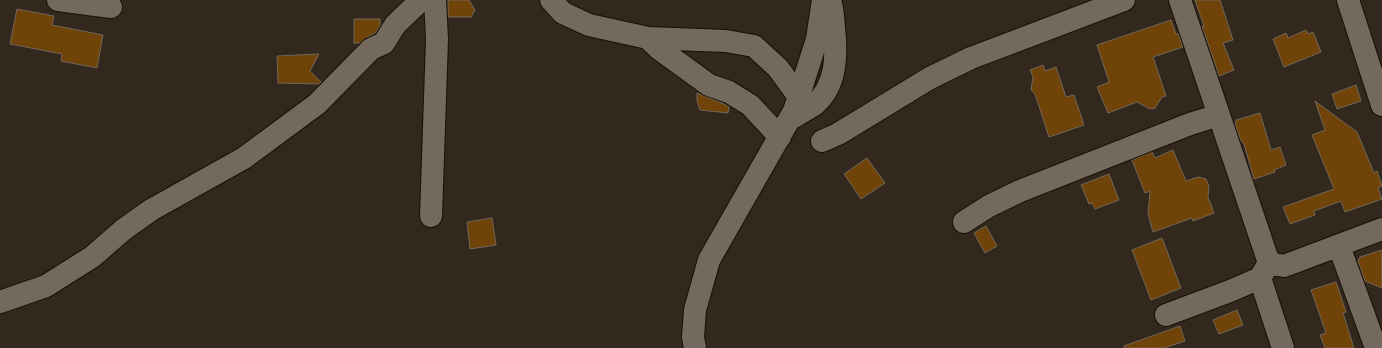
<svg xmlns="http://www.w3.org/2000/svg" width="1382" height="348" font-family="'Playfair Display',serif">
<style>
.building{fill:#704408;stroke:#71665a}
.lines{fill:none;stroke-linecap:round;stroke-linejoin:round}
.minor-casing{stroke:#191007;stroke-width:24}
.minor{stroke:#74695d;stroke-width:22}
</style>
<rect width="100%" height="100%" fill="#32281e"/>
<path class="building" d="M 448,0 L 469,0 L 475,10 L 471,17 L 448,17 Z
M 1195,0 L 1220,0 L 1233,40 L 1223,43 L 1234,70 L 1219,76 L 1202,26 L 1204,26 Z
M 17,9 L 54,16 L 52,25 L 103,35 L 97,68 L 61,61 L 62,54 L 10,44 Z
M 354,19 L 380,19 L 380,26 L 375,33 L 366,38 L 360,43 L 354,43 Z
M 1171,20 L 1176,34 L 1178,34 L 1183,47 L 1153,57 L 1166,96 L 1162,97 L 1155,108 L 1150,109 L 1137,102 L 1108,113 L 1097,87 L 1109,82 L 1097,45 Z
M 1306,30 L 1308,34 L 1313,32 L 1321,52 L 1284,67 L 1273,39 L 1286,33 L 1288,38 Z
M 319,54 L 310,71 L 321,82 L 319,84 L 278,83 L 277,56 Z
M 1043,65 L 1045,71 L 1056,67 L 1066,97 L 1074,95 L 1084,125 L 1049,137 L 1035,94 L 1031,90 L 1033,77 L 1030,70 Z
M 1356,85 L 1361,101 L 1337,109 L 1332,94 Z
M 697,93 L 729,106 L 728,113 L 700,110 L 697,101 Z
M 1315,101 L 1357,132 L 1374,173 L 1377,171 L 1382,186 L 1378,188 L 1382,199 L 1345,212 L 1341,201 L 1314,211 L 1315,215 L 1290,224 L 1283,207 L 1334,189 L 1312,135 L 1325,130 Z
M 1260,113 L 1271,150 L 1280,147 L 1286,165 L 1274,170 L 1275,172 L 1254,179 L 1244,144 L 1241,141 L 1235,124 L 1236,120 Z
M 1173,150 L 1186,181 L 1198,177 L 1206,179 L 1209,186 L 1208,197 L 1214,213 L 1193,221 L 1192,218 L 1153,232 L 1148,214 L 1150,191 L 1145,193 L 1132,160 L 1152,152 L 1155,158 Z
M 867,158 L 885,183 L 861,199 L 844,174 Z
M 1109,174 L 1119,200 L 1095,209 L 1092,203 L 1089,204 L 1081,185 Z
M 492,218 L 496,245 L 470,249 L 467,222 Z
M 986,226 L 997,246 L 985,253 L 974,233 Z
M 1162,238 L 1181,288 L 1151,300 L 1132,250 Z
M 1382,250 L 1382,288 L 1365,281 L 1358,261 L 1360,257 Z
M 1336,282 L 1346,312 L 1343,313 L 1354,348 L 1325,348 L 1320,335 L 1326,333 L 1311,290 Z
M 1237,310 L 1243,325 L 1219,334 L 1213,320 Z
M 1180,326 L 1185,341 L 1164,348 L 1124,348 L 1124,346 Z"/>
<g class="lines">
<defs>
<path id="minor" d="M 58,0 L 111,7
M 551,0 L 563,13 L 589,25 L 648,38 L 726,41 L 754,46 L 778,68 L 799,97
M 1180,0 L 1269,263 L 1260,278 L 1283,348
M 1348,0 L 1382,105
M 648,38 L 658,48 L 709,85 L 729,92 L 750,105 L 780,137
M 790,119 C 797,115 806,110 814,105 C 837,86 837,55 834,27 C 833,18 833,9 830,0
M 822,141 L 838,134 L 930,78 L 971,58 L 1124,0
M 431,216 L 437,39 L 435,0
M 964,222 L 989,206 L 1020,191 L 1190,124 L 1219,115
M 1339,246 L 1376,348
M 1269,263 L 1284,266 L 1382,229
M 0,302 L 46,286 L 92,257 L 123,230 L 151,210 L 244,158 L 317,104 L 371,49 L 384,43 L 395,25 L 421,0
M 1166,315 L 1230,291 L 1260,278
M 695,348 L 693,337 L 695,310 L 709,260 L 794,111 L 817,39 L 823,0"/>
</defs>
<use href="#minor" class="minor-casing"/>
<use href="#minor" class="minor"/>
</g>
</svg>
